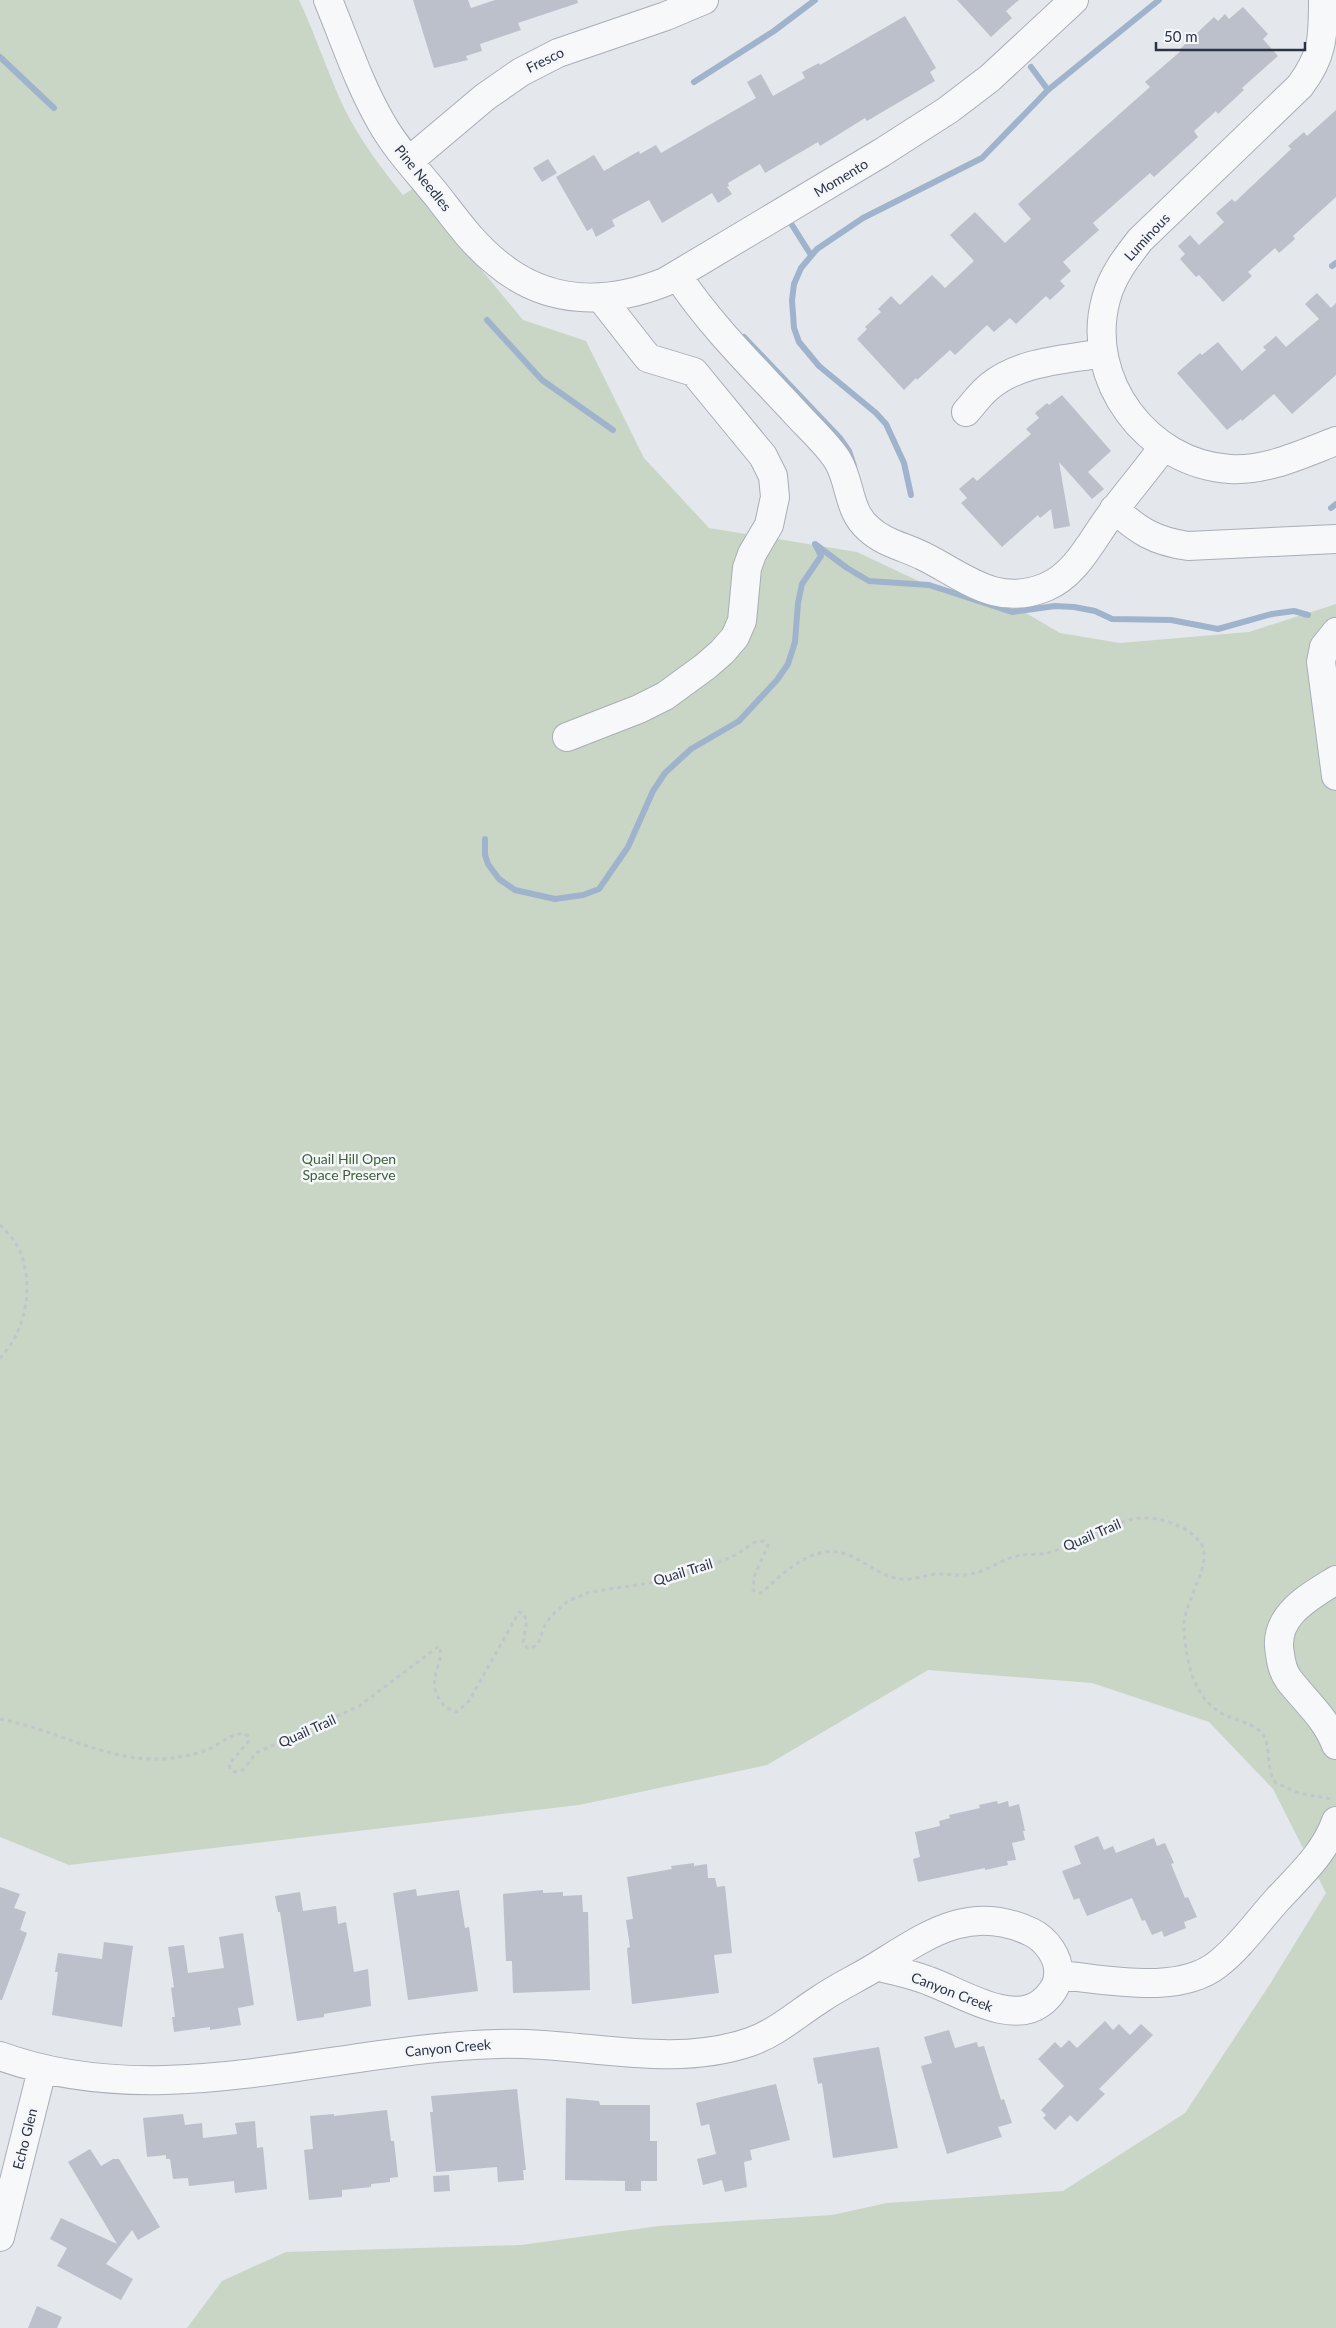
<svg xmlns="http://www.w3.org/2000/svg" width="1336" height="2328" font-family="Lato,sans-serif">
<style>
.green{fill:#c9d6c5}
.lines{fill:none;stroke-linecap:round;stroke-linejoin:round}
.stream{stroke:#9fb4cc;stroke-width:6}
.building{fill:#bbc0ca}
.minor-casing{stroke:#a9aeb7;stroke-width:30}
.path{stroke:#c2c5cb;stroke-width:3;stroke-dasharray:4 4;stroke-linecap:butt}
.minor{stroke:#f7f8fa;stroke-width:28}
.labels{text-anchor:middle;stroke-width:5;stroke-linejoin:round;paint-order:stroke}
.street-label{font-size:14px;fill:#2b3445;stroke:#f4f6f9}
.park-label{font-size:14px;fill:#3f6138;stroke:#f4f6f9}
</style>
<rect width="100%" height="100%" fill="#e4e7ec"/>
<path class="green" d="M 0,0 L 299,0 C 316,36 328,74 345,110 C 361,141 381,168 403,195 L 414,188 L 523,320 L 586,341 L 644,458 L 709,528 L 857,552 L 944,593 L 1024,612 L 1060,633 L 1120,643 L 1249,632 L 1336,604 L 1336,2328 L 187,2328 L 222,2281 L 286,2252 L 521,2245 L 659,2226 L 832,2215 L 887,2203 L 1063,2191 L 1185,2113 L 1270,1984 L 1326,1893 L 1273,1789 L 1209,1722 L 1092,1683 L 928,1670 L 767,1765 L 579,1805 L 69,1865 L 0,1837 Z"/>
<g class="lines">
<path class="stream" d="M 0,57 L 54,108
M 1031,67 L 1048,90
M 694,82 L 774,31 L 815,0
M 792,225 L 811,255
M 1332,266 L 1336,263
M 487,320 L 542,380 L 613,430
M 744,337 L 840,438 L 849,451 L 854,466
M 911,495 L 904,463 L 886,424 L 876,413 L 819,366 L 799,342 L 794,328 L 792,300 L 794,284 L 801,268 L 817,249 L 863,218 L 982,158 L 1048,90 L 1159,0
M 1331,508 L 1336,504
M 485,839 L 485,855 L 488,864 L 499,879 L 515,890 L 555,899 L 583,895 L 599,889 L 628,847 L 653,791 L 665,773 L 691,749 L 739,721 L 777,680 L 788,664 L 795,642 L 798,603 L 802,584 L 821,556 L 815,544 L 847,568 L 869,581 L 929,585 L 1012,612 L 1055,606 L 1074,607 L 1095,611 L 1112,619 L 1171,620 L 1218,629 L 1272,614 L 1294,611 L 1308,615"/>
</g>
<path class="building" d="M 413,0 L 468,0 L 471,8 L 495,0 L 577,0 L 578,3 L 518,23 L 521,30 L 480,44 L 482,51 L 466,56 L 468,60 L 434,68 Z
M 957,0 L 1019,0 L 1006,11 L 1012,18 L 991,37 Z
M 1243,7 L 1268,34 L 1263,39 L 1278,56 L 1242,88 L 1244,90 L 1218,114 L 1216,111 L 1194,131 L 1198,137 L 1154,177 L 1150,173 L 1093,223 L 1099,230 L 1063,262 L 1071,271 L 1060,281 L 1065,286 L 1050,300 L 1046,296 L 1016,324 L 1010,318 L 994,332 L 987,325 L 955,355 L 950,350 L 917,380 L 916,378 L 904,390 L 857,339 L 867,329 L 865,327 L 881,312 L 878,309 L 891,296 L 900,305 L 932,275 L 945,288 L 974,261 L 950,235 L 975,212 L 1005,243 L 1031,219 L 1018,204 L 1150,87 L 1145,82 L 1182,50 L 1180,49 L 1214,17 L 1218,21 L 1225,14 L 1229,19 Z
M 905,16 L 936,68 L 930,72 L 935,81 L 867,121 L 865,118 L 820,146 L 818,142 L 765,173 L 760,164 L 728,183 L 729,186 L 727,187 L 732,194 L 718,203 L 712,193 L 662,223 L 649,200 L 612,220 L 615,226 L 596,237 L 592,228 L 587,231 L 556,177 L 594,155 L 604,171 L 639,151 L 640,154 L 656,145 L 661,153 L 756,98 L 747,82 L 761,74 L 773,96 L 805,78 L 802,72 L 819,63 L 820,65 Z
M 1336,110 L 1336,197 L 1293,236 L 1295,239 L 1279,253 L 1275,248 L 1248,272 L 1252,276 L 1223,302 L 1199,275 L 1196,277 L 1180,259 L 1185,254 L 1178,246 L 1190,235 L 1199,245 L 1224,222 L 1216,213 L 1232,199 L 1235,202 L 1291,149 L 1288,146 L 1304,132 L 1307,136 Z
M 548,159 L 557,173 L 542,182 L 533,168 Z
M 1317,293 L 1331,308 L 1336,303 L 1336,375 L 1292,414 L 1274,394 L 1242,421 L 1241,419 L 1227,430 L 1177,373 L 1200,353 L 1202,355 L 1218,342 L 1242,371 L 1266,350 L 1263,347 L 1276,336 L 1286,347 L 1319,319 L 1305,304 Z
M 1062,395 L 1111,451 L 1088,472 L 1104,489 L 1092,499 L 1059,462 L 1070,526 L 1054,529 L 1051,509 L 1040,518 L 1038,515 L 1002,547 L 961,503 L 967,498 L 959,489 L 973,477 L 977,481 L 1031,434 L 1026,429 L 1039,418 L 1035,413 L 1047,403 L 1049,405 Z
M 997,1801 L 998,1804 L 1008,1801 L 1009,1807 L 1019,1804 L 1025,1831 L 1023,1831 L 1025,1840 L 1012,1843 L 1016,1860 L 1007,1861 L 1008,1865 L 985,1870 L 985,1868 L 918,1882 L 913,1859 L 920,1857 L 915,1832 L 940,1826 L 939,1821 L 950,1818 L 949,1815 L 980,1808 L 979,1805 Z
M 1098,1836 L 1104,1850 L 1113,1846 L 1116,1853 L 1154,1838 L 1157,1846 L 1165,1843 L 1174,1863 L 1171,1864 L 1185,1898 L 1188,1897 L 1197,1917 L 1184,1922 L 1186,1928 L 1164,1937 L 1162,1931 L 1152,1935 L 1145,1920 L 1142,1921 L 1132,1898 L 1087,1916 L 1079,1898 L 1074,1900 L 1062,1871 L 1081,1864 L 1074,1846 Z
M 694,1863 L 694,1866 L 707,1864 L 708,1878 L 715,1878 L 717,1887 L 725,1886 L 732,1953 L 714,1955 L 719,1993 L 632,2004 L 627,1948 L 630,1947 L 626,1920 L 633,1919 L 627,1877 L 672,1869 L 671,1866 Z
M 0,1887 L 20,1894 L 14,1908 L 26,1912 L 20,1930 L 27,1933 L 2,2000 L 0,2000 Z
M 416,1889 L 417,1896 L 459,1890 L 465,1928 L 469,1927 L 478,1991 L 408,2000 L 393,1893 Z
M 543,1890 L 543,1893 L 563,1892 L 563,1896 L 582,1895 L 583,1912 L 588,1912 L 590,1990 L 513,1993 L 512,1961 L 506,1961 L 503,1894 Z
M 300,1892 L 303,1911 L 336,1906 L 338,1924 L 346,1922 L 354,1972 L 368,1969 L 371,2006 L 324,2014 L 324,2017 L 297,2021 L 280,1912 L 278,1912 L 275,1896 Z
M 243,1933 L 254,2005 L 238,2008 L 241,2025 L 210,2030 L 210,2027 L 174,2032 L 172,2017 L 175,2017 L 171,1988 L 174,1987 L 168,1947 L 184,1945 L 188,1973 L 224,1968 L 219,1937 Z
M 104,1942 L 133,1946 L 122,2027 L 52,2015 L 58,1972 L 55,1972 L 58,1953 L 102,1959 Z
M 1105,2021 L 1113,2030 L 1119,2024 L 1130,2035 L 1141,2024 L 1153,2035 L 1099,2089 L 1105,2094 L 1077,2122 L 1070,2115 L 1055,2130 L 1043,2118 L 1046,2115 L 1041,2110 L 1064,2086 L 1038,2059 L 1055,2042 L 1061,2048 L 1069,2040 L 1077,2048 Z
M 949,2030 L 955,2048 L 977,2042 L 978,2047 L 984,2046 L 1001,2100 L 1004,2099 L 1012,2123 L 998,2127 L 1002,2137 L 947,2154 L 921,2066 L 932,2063 L 924,2037 Z
M 879,2047 L 898,2148 L 833,2158 L 822,2083 L 818,2084 L 813,2058 Z
M 776,2084 L 790,2140 L 750,2150 L 752,2160 L 744,2162 L 747,2187 L 725,2192 L 722,2180 L 703,2185 L 697,2159 L 716,2154 L 709,2124 L 701,2126 L 696,2103 Z
M 517,2089 L 526,2170 L 523,2170 L 524,2180 L 498,2182 L 497,2167 L 436,2172 L 430,2112 L 433,2112 L 431,2096 Z
M 566,2098 L 599,2101 L 600,2105 L 650,2105 L 650,2141 L 657,2141 L 657,2181 L 641,2181 L 641,2191 L 625,2191 L 625,2181 L 565,2180 Z
M 387,2110 L 391,2141 L 394,2141 L 398,2177 L 390,2178 L 390,2182 L 371,2184 L 371,2187 L 342,2190 L 342,2197 L 309,2200 L 304,2150 L 313,2149 L 310,2116 L 334,2114 L 334,2116 Z
M 183,2114 L 185,2125 L 202,2123 L 203,2138 L 237,2134 L 235,2123 L 255,2121 L 257,2148 L 263,2147 L 267,2189 L 235,2193 L 234,2181 L 189,2186 L 188,2178 L 173,2179 L 170,2159 L 166,2159 L 166,2155 L 147,2157 L 143,2118 Z
M 90,2149 L 101,2166 L 113,2159 L 119,2159 L 160,2227 L 138,2240 L 132,2230 L 106,2264 L 133,2279 L 121,2300 L 57,2266 L 67,2248 L 50,2239 L 61,2218 L 117,2244 L 68,2162 Z
M 449,2175 L 450,2191 L 434,2192 L 433,2176 Z
M 37,2306 L 62,2317 L 57,2328 L 28,2328 Z"/>
<g class="lines">
<defs>
<path id="minor" d="M 328,0 C 345,41 359,84 381,122 C 396,149 419,173 439,198 C 456,220 474,245 497,263 C 547,305 607,305 665,282 L 881,153 L 948,110 L 990,78 L 1074,0
M 1323,0 C 1323,38 1323,55 1300,86 L 1140,240 C 1126,258 1112,276 1106,299 C 1084,379 1147,464 1230,469 C 1267,471 1302,454 1336,441
M 409,161 L 485,97 L 521,72 L 558,53 L 666,16 L 704,0
M 677,275 C 710,325 753,367 793,410 C 806,425 828,444 838,461 C 851,483 848,512 869,529 C 884,543 905,547 923,556 C 964,576 996,608 1046,587 C 1078,574 1094,535 1115,509 C 1131,488 1148,468 1164,446
M 966,412 C 974,403 981,393 990,386 C 1020,361 1065,360 1102,353
M 1114,509 C 1139,531 1154,541 1188,546 L 1336,539
M 1336,632 L 1324,647 L 1321,662 L 1336,776
M 567,737 L 639,709 L 665,696 L 706,666 L 722,652 L 735,637 L 742,621 L 747,568 L 752,554 L 769,525 L 775,497 L 773,476 L 763,456 L 694,372 L 648,358 L 601,298
M 1336,1580 C 1309,1597 1272,1616 1280,1654 C 1281,1663 1283,1672 1289,1680 C 1306,1702 1326,1718 1336,1745
M 1059,1975 C 1106,1979 1178,1996 1218,1964 C 1240,1947 1258,1921 1277,1900 C 1299,1876 1325,1853 1336,1821
M 0,2056 C 161,2115 333,2048 498,2044 C 582,2041 668,2070 750,2042 C 776,2033 797,2014 819,2000 C 837,1987 858,1978 877,1966 C 927,1935 970,1903 1031,1932 C 1046,1939 1060,1958 1058,1975 C 1058,1986 1049,1997 1041,2003 C 1011,2026 960,1992 929,1981 C 912,1974 894,1971 877,1966
M 0,2237 L 42,2070"/>
</defs>
<use href="#minor" class="minor-casing"/>
<path class="path" d="M 0,1225 C 7,1232 15,1240 19,1249 C 35,1285 26,1331 0,1358
M 0,1719 C 54,1729 103,1760 158,1759 C 173,1759 193,1755 207,1750 C 219,1745 232,1732 245,1734 L 249,1737 L 249,1741 L 229,1764 L 230,1769 L 235,1772 L 243,1770 L 256,1753 L 359,1706 L 439,1646 C 447,1664 420,1680 446,1708 L 457,1712 L 469,1701 L 519,1612 L 523,1613 L 527,1621 L 523,1642 L 527,1648 L 532,1648 L 538,1644 L 544,1627 L 551,1616 L 568,1601 L 578,1597 L 590,1592 L 663,1581 L 686,1574 L 732,1557 L 755,1542 L 764,1541 L 768,1545 L 754,1577 L 753,1590 L 758,1593 L 761,1593 C 781,1576 797,1558 824,1552 C 856,1546 879,1583 910,1579 C 919,1578 927,1575 936,1574 C 949,1574 962,1577 975,1573 C 989,1570 1002,1559 1017,1556 C 1028,1553 1040,1556 1051,1552 C 1066,1547 1082,1540 1097,1534 C 1111,1527 1125,1519 1140,1518 C 1160,1517 1186,1525 1199,1541 C 1217,1561 1182,1602 1184,1628 C 1186,1661 1193,1701 1227,1716 C 1237,1720 1253,1724 1261,1732 C 1273,1745 1264,1768 1276,1783 L 1299,1793 L 1331,1799"/>
<use href="#minor" class="minor"/>
</g>
<g class="labels">
<g class="street-label">
<text transform="translate(545 60) rotate(-26)" y="5">Fresco</text>
<text transform="translate(423 178) rotate(51)" y="5">Pine Needles</text>
<text transform="translate(841 178) rotate(-31)" y="5">Momento</text>
<text transform="translate(1147 237) rotate(-47)" y="5">Luminous</text>
<text transform="translate(1092 1535) rotate(-23)" y="5">Quail Trail</text>
<text transform="translate(683 1572) rotate(-17)" y="5">Quail Trail</text>
<text transform="translate(307 1731) rotate(-24)" y="5">Quail Trail</text>
<text transform="translate(952 1992) rotate(21)" y="5">Canyon Creek</text>
<text transform="translate(448 2048) rotate(-5)" y="5">Canyon Creek</text>
<text transform="translate(25 2139) rotate(-76)" y="5">Echo Glen</text>
</g>
<g class="park-label">
<text x="349" y="1164">Quail Hill Open<tspan x="349" dy="16">Space Preserve</tspan></text>
</g>
</g>
<path d="M1156 42v8h149v-8" fill="none" stroke="#2b3445" stroke-width="2.5"/>
<text x="1164" y="42" font-size="15" fill="#2b3445" stroke="#f4f6f9" stroke-width="4" paint-order="stroke">50 m</text>
</svg>
